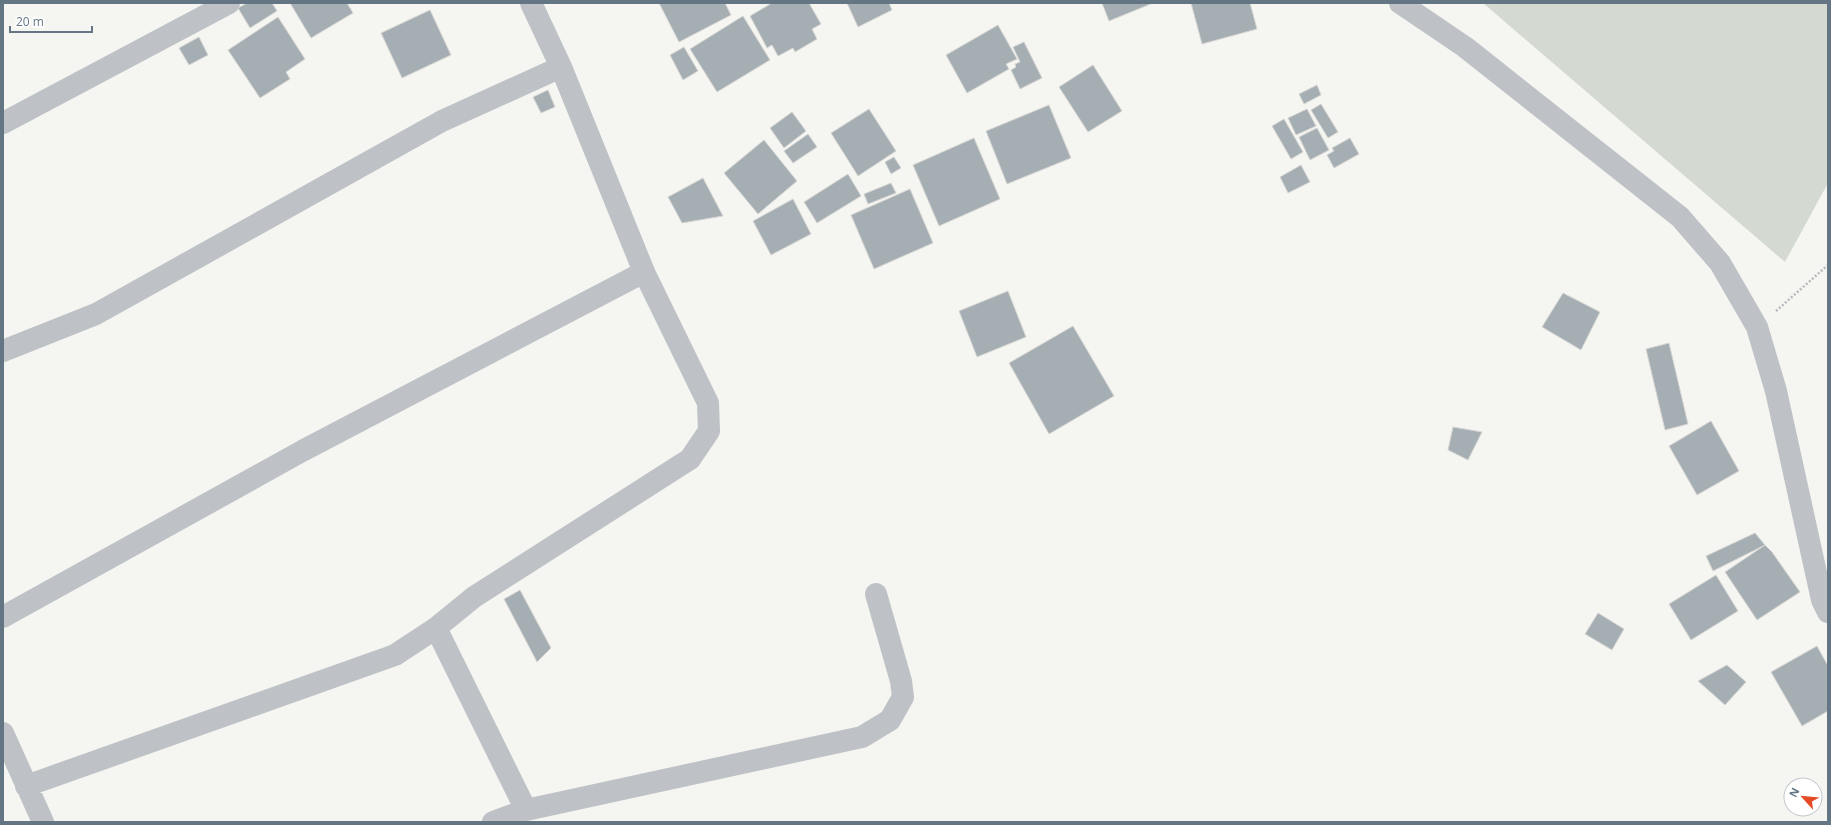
<svg xmlns="http://www.w3.org/2000/svg" width="1831" height="825" font-family="'Open Sans',sans-serif">
<style>
.green{fill:#d4dad1}
.building{fill:#a5aeb3;stroke:#d7d6d4}
.lines{fill:none;stroke-linecap:round;stroke-linejoin:round}
.path{stroke:#b8bbbd;stroke-width:2.5;stroke-dasharray:2 2;stroke-linecap:butt}
.street{stroke:#bec2c6;stroke-width:22}
</style>
<rect width="100%" height="100%" fill="#f5f5f1"/>
<path class="green" d="M 1483,3 L 1828,3 L 1828,183 L 1785,262 Z"/>
<path class="building" d="M 247,3 L 272,3 L 277,11 L 250,28 L 238,8 Z
M 290,3 L 347,3 L 353,13 L 311,38 Z
M 659,3 L 725,3 L 731,15 L 679,42 Z
M 772,3 L 809,3 L 821,24 L 812,29 L 817,39 L 795,52 L 793,48 L 778,56 L 772,45 L 767,48 L 750,16 Z
M 847,3 L 889,3 L 892,10 L 858,27 Z
M 1102,3 L 1153,3 L 1109,21 Z
M 1191,3 L 1250,3 L 1257,29 L 1202,44 Z
M 430,10 L 451,55 L 402,78 L 381,33 Z
M 743,16 L 770,60 L 717,92 L 690,49 Z
M 278,17 L 305,59 L 286,72 L 290,79 L 260,98 L 228,50 Z
M 998,25 L 1017,59 L 1006,64 L 1009,69 L 967,93 L 946,55 Z
M 199,37 L 208,55 L 189,65 L 179,48 Z
M 1024,42 L 1042,78 L 1020,89 L 1011,70 L 1016,67 L 1015,64 L 1020,62 L 1013,47 Z
M 684,47 L 698,71 L 683,80 L 670,55 Z
M 1093,65 L 1122,111 L 1088,132 L 1059,87 Z
M 1317,85 L 1321,95 L 1304,104 L 1299,94 Z
M 548,90 L 555,107 L 541,113 L 533,97 Z
M 1321,104 L 1338,132 L 1328,138 L 1311,110 Z
M 1049,105 L 1071,158 L 1007,184 L 986,131 Z
M 869,109 L 896,151 L 858,176 L 831,133 Z
M 1307,109 L 1316,126 L 1296,135 L 1288,118 Z
M 792,112 L 806,131 L 784,148 L 770,128 Z
M 1284,119 L 1303,152 L 1291,159 L 1272,126 Z
M 1317,128 L 1329,150 L 1310,160 L 1299,137 Z
M 808,134 L 817,147 L 793,163 L 784,151 Z
M 974,138 L 1000,199 L 939,226 L 913,165 Z
M 1350,138 L 1359,154 L 1334,168 L 1327,155 L 1334,151 L 1332,148 Z
M 764,140 L 797,181 L 758,214 L 724,173 Z
M 894,157 L 901,168 L 891,174 L 885,162 Z
M 1301,165 L 1310,182 L 1288,193 L 1280,177 Z
M 848,174 L 861,196 L 817,223 L 804,202 Z
M 703,178 L 723,216 L 682,223 L 668,197 Z
M 891,183 L 896,193 L 868,204 L 864,194 Z
M 910,189 L 933,243 L 874,269 L 851,215 Z
M 793,199 L 811,234 L 771,255 L 753,221 Z
M 1008,291 L 1026,337 L 977,357 L 959,311 Z
M 1563,293 L 1600,312 L 1581,350 L 1542,327 Z
M 1073,326 L 1114,396 L 1049,434 L 1009,363 Z
M 1669,343 L 1688,424 L 1665,430 L 1646,349 Z
M 1711,421 L 1739,471 L 1697,495 L 1669,446 Z
M 1453,427 L 1482,432 L 1468,460 L 1448,450 Z
M 1755,533 L 1765,545 L 1713,571 L 1706,556 Z
M 1765,545 L 1772,552 L 1800,592 L 1757,620 L 1725,572 Z
M 1716,575 L 1738,611 L 1691,640 L 1669,604 Z
M 520,590 L 551,648 L 537,662 L 504,599 Z
M 1598,613 L 1624,629 L 1612,650 L 1585,634 Z
M 1817,646 L 1828,666 L 1828,711 L 1802,726 L 1771,672 Z
M 1727,665 L 1746,682 L 1725,705 L 1698,681 Z"/>
<g class="lines">
<path class="path" d="M 1776,311 L 1828,265"/>
<path class="street" d="M 1400,3 L 1465,47 L 1680,217 L 1720,263 L 1757,327 L 1776,391 L 1822,600 L 1828,612
M 3,123 L 229,3
M 3,351 L 96,314 L 442,121 L 561,67
M 3,617 L 304,450 L 644,272
M 436,628 L 526,810
M 3,733 L 43,822
M 26,786 L 395,655 L 436,628 L 474,597 L 690,459 L 709,431 L 708,403 L 644,272 L 561,67 L 531,3
M 493,822 L 526,810 L 862,737 L 890,720 L 903,697 L 901,681 L 876,594"/>
</g>
<rect width="1831" height="825" fill="none" stroke="#647683" stroke-width="8"/>
<g transform="translate(1803 797) rotate(297)"><circle r="19" fill="#ffffff" stroke="#c1c8cd"/>
<path d="M0-3L7 15L0 10L-7 15Z" fill="#e44a23"/>
<text y="-6" font-size="11" font-weight="bold" text-anchor="middle" fill="#647683">N</text>
</g>
<path d="M10 26v6h82v-6" fill="none" stroke="#647683" stroke-width="2"/>
<text x="16" y="26" font-size="12" fill="#647683" stroke="#ffffff" stroke-width="3" paint-order="stroke">20 m</text>
</svg>
